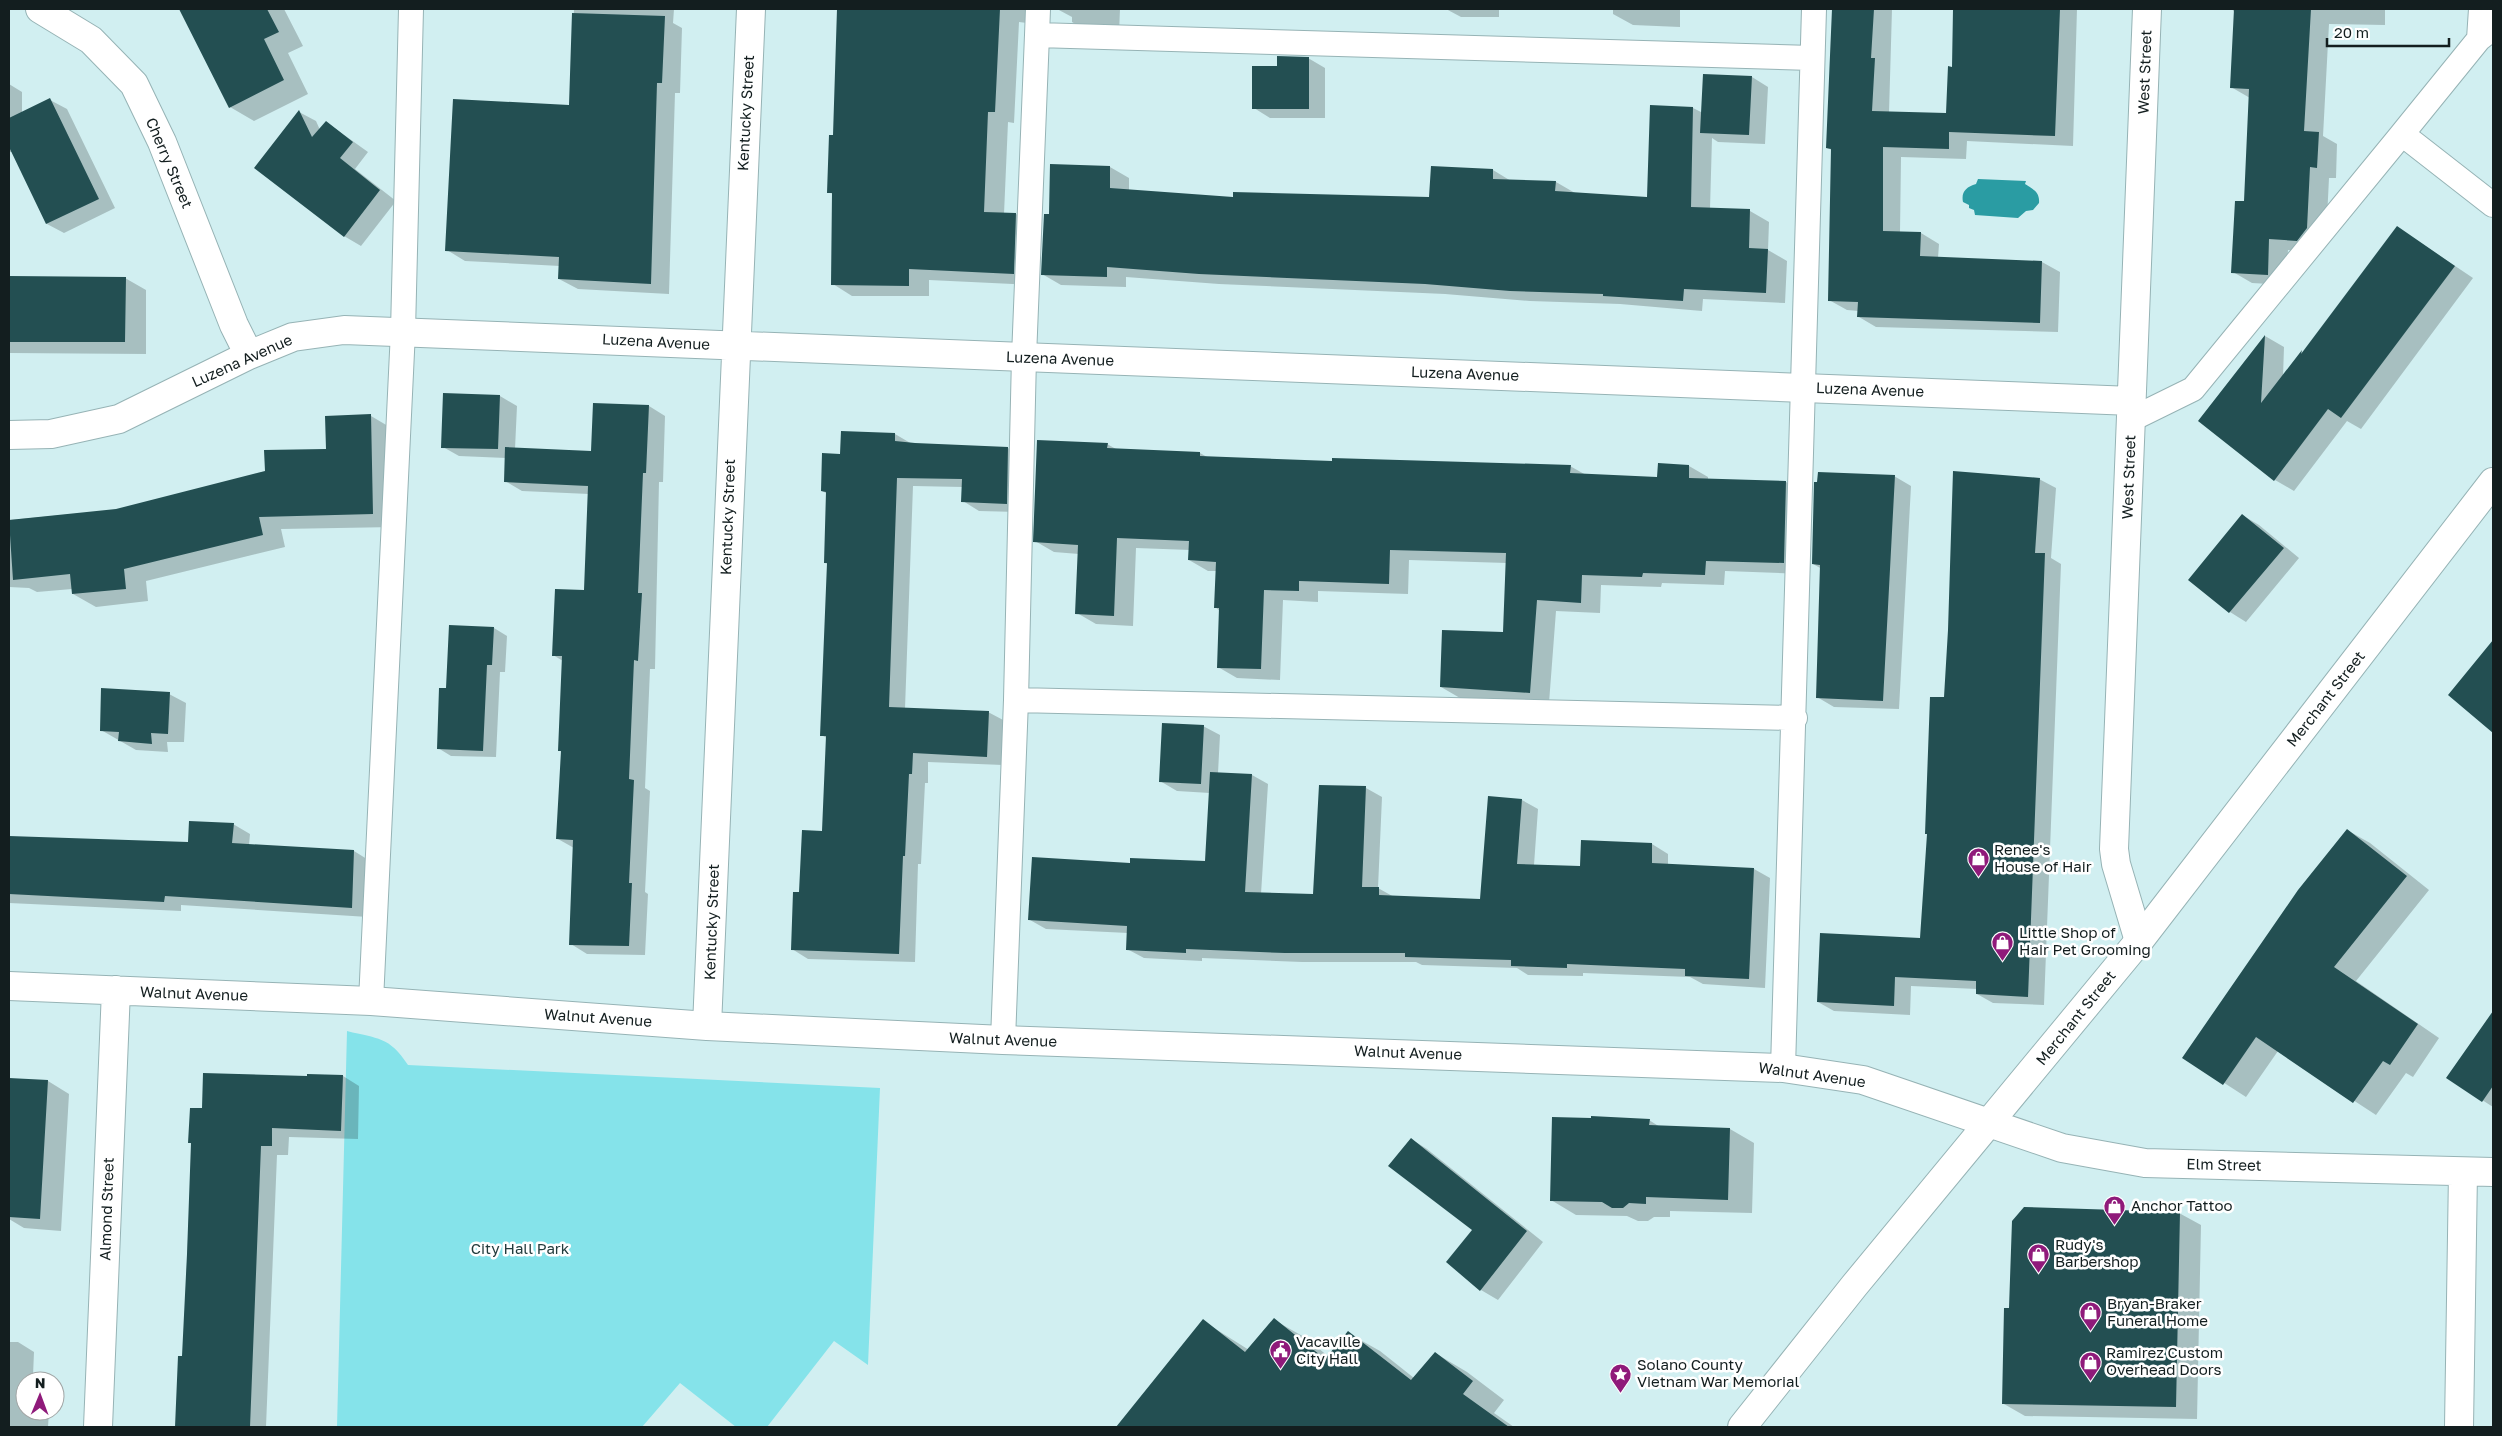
<svg xmlns="http://www.w3.org/2000/svg" width="2502" height="1436" font-family="'Golos Text',sans-serif">
<style>
.green{fill:#85e3ea}
.water{fill:#2a9ca3}
.shadow{fill:#0003}
.building{fill:#234f52}
.lines{fill:none;stroke-linecap:round;stroke-linejoin:round}
.lane-casing{stroke:#96b3b5;stroke-width:26}
.street-casing{stroke:#96b3b5;stroke-width:30}
.secondary-casing{stroke:#96b3b5;stroke-width:30}
.lane{stroke:#fff;stroke-width:24}
.street{stroke:#fff;stroke-width:28}
.secondary{stroke:#fff;stroke-width:28}
.labels{text-anchor:middle;stroke-width:5;stroke-linejoin:round;paint-order:stroke}
.street-label{font-size:15px;fill:#131e1f;stroke:#fff}
.poi-label{font-size:15px;fill:#131e1f;stroke:#fff;text-anchor:start}
.park-label{font-size:15px;fill:#233c3d;stroke:#fff}
</style>
<rect width="100%" height="100%" fill="#d1eff1"/>
<path class="green" d="M 347,1031 C 378,1039 389,1036 408,1065 L 880,1088 L 868,1365 L 834,1341 L 767,1427 L 736,1427 L 680,1383 L 642,1427 L 337,1427 Z"/>
<path class="water" d="M 1978,179 L 2026,181 L 2025,184 C 2033,189 2040,192 2039,203 L 2033,210 L 2026,211 L 2018,218 L 1975,215 L 1974,210 L 1969,208 L 1969,205 L 1963,202 C 1961,192 1966,187 1976,184 Z"/>
<path class="shadow" d="M 181,9 L 284,9 L 303,46 L 288,53 L 308,94 L 254,121 L 230,107 Z
M 574,9 L 674,9 L 673,23 L 682,28 L 680,93 L 675,93 L 669,294 L 578,289 L 559,279 L 560,266 L 465,261 L 447,250 L 570,106 Z
M 838,9 L 1051,9 L 1045,16 L 1027,23 L 1019,22 L 1014,123 L 1008,122 L 1004,214 L 1016,214 L 1035,226 L 1033,285 L 929,280 L 929,296 L 852,296 L 833,284 L 833,194 L 828,192 L 834,136 Z
M 1057,9 L 1120,9 L 1119,34 L 1091,33 L 1072,22 L 1072,17 Z
M 1446,9 L 1499,9 L 1499,17 L 1461,17 Z
M 1613,9 L 1680,9 L 1680,27 L 1633,25 L 1613,14 Z
M 1833,9 L 1892,9 L 1889,113 L 1947,114 L 1953,68 L 1954,9 L 2077,9 L 2073,146 L 1967,141 L 1966,159 L 1901,157 L 1900,232 L 1921,233 L 1939,244 L 1938,258 L 2042,262 L 2060,272 L 2058,332 L 1876,327 L 1859,317 L 1859,311 L 1847,310 L 1829,300 L 1832,150 L 1827,148 Z
M 2232,9 L 2385,9 L 2385,25 L 2329,24 L 2323,136 L 2337,144 L 2336,178 L 2329,178 L 2326,239 L 2316,251 L 2288,250 L 2286,285 L 2252,283 L 2233,272 L 2245,203 L 2250,98 L 2231,87 L 2235,13 Z
M 1308,58 L 1325,68 L 1325,118 L 1270,118 L 1254,108 L 1278,67 Z
M 1752,77 L 1768,87 L 1765,144 L 1718,142 L 1712,138 L 1710,209 L 1750,211 L 1769,222 L 1768,250 L 1787,261 L 1785,303 L 1703,299 L 1702,311 L 1620,304 L 1530,301 L 1445,294 L 1219,284 L 1126,277 L 1126,287 L 1061,285 L 1042,274 L 1050,215 L 1051,165 L 1110,167 L 1129,178 L 1129,191 L 1234,199 L 1430,198 L 1493,170 L 1511,181 L 1556,182 L 1575,193 L 1648,198 L 1651,107 L 1693,108 L 1703,113 Z
M 9,84 L 22,92 L 22,114 L 50,100 L 67,109 L 115,208 L 64,233 L 47,224 L 13,152 L 9,152 Z
M 299,112 L 316,121 L 320,130 L 326,122 L 368,152 L 355,169 L 396,201 L 361,246 L 344,236 Z
M 2397,227 L 2473,278 L 2361,429 L 2347,421 L 2294,491 L 2275,480 L 2199,420 L 2265,336 L 2284,347 L 2283,377 L 2302,352 L 2304,353 Z
M 9,277 L 125,278 L 146,290 L 146,354 L 9,353 Z
M 444,395 L 500,396 L 517,406 L 515,449 L 593,452 L 649,406 L 665,416 L 663,482 L 659,482 L 655,669 L 650,669 L 645,788 L 650,791 L 645,892 L 648,894 L 645,955 L 587,954 L 571,944 L 574,848 L 558,839 L 563,752 L 560,751 L 563,661 L 553,655 L 585,592 L 589,494 L 522,491 L 505,481 L 506,458 L 459,456 L 443,447 Z
M 371,416 L 393,429 L 395,527 L 281,529 L 285,547 L 146,581 L 148,601 L 96,607 L 73,594 L 72,589 L 37,592 L 29,588 L 9,587 L 9,520 L 117,510 L 266,472 L 327,450 Z
M 895,434 L 912,444 L 1008,448 L 1024,457 L 1023,512 L 979,511 L 963,501 L 963,487 L 913,486 L 905,709 L 988,712 L 1005,721 L 1003,765 L 928,762 L 928,783 L 925,783 L 921,864 L 918,864 L 915,962 L 808,959 L 792,949 L 800,893 L 823,832 L 827,738 L 821,735 L 828,564 L 825,563 L 828,494 L 822,491 L 841,455 Z
M 1107,444 L 1116,449 L 1200,453 L 1207,457 L 1333,462 L 1570,466 L 1586,475 L 1658,478 L 1689,466 L 1708,477 L 1708,480 L 1786,482 L 1805,493 L 1803,574 L 1725,571 L 1724,585 L 1662,583 L 1661,587 L 1601,585 L 1600,613 L 1556,611 L 1549,703 L 1460,698 L 1441,687 L 1504,634 L 1507,563 L 1409,560 L 1408,594 L 1318,591 L 1318,602 L 1283,600 L 1280,680 L 1237,678 L 1218,667 L 1220,611 L 1215,607 L 1217,571 L 1208,571 L 1189,560 L 1190,550 L 1136,548 L 1133,626 L 1096,624 L 1077,613 L 1079,554 L 1054,552 L 1035,541 Z
M 1894,476 L 1911,486 L 1899,709 L 1834,707 L 1817,697 L 1822,569 L 1813,564 Z
M 2039,479 L 2056,488 L 2051,558 L 2061,564 L 2044,1005 L 1993,1003 L 1977,994 L 1977,989 L 1911,986 L 1910,1015 L 1834,1011 L 1818,1002 L 1922,939 L 1928,835 L 1926,833 L 1945,698 Z
M 2242,515 L 2259,525 L 2299,558 L 2246,622 L 2230,612 Z
M 494,628 L 507,636 L 505,672 L 500,672 L 496,757 L 451,756 L 438,748 L 447,689 Z
M 2486,650 L 2493,654 L 2493,731 L 2449,695 Z
M 169,694 L 186,703 L 184,742 L 167,742 L 168,752 L 136,750 L 101,730 Z
M 1203,726 L 1220,735 L 1218,773 L 1252,775 L 1268,784 L 1261,894 L 1314,896 L 1366,788 L 1382,797 L 1378,888 L 1394,897 L 1482,900 L 1522,800 L 1538,809 L 1534,865 L 1582,867 L 1652,844 L 1668,854 L 1668,865 L 1754,869 L 1770,878 L 1765,988 L 1703,984 L 1690,977 L 1583,973 L 1583,976 L 1528,975 L 1517,968 L 1422,965 L 1416,962 L 1302,962 L 1202,958 L 1202,961 L 1144,958 L 1127,949 L 1128,933 L 1046,929 L 1030,920 L 1131,865 L 1207,862 L 1210,793 L 1177,791 L 1160,781 Z
M 233,824 L 250,834 L 249,845 L 354,851 L 370,861 L 368,917 L 181,905 L 181,911 L 9,903 L 9,837 L 189,844 Z
M 2347,830 L 2370,843 L 2429,890 L 2356,981 L 2439,1038 L 2413,1077 L 2406,1073 L 2376,1115 L 2278,1051 L 2246,1097 L 2184,1057 Z
M 2493,1013 L 2493,1107 L 2448,1078 Z
M 343,1076 L 359,1086 L 358,1139 L 289,1137 L 288,1155 L 277,1155 L 266,1427 L 176,1427 L 179,1357 L 183,1357 L 192,1144 L 189,1142 L 203,1109 L 308,1078 Z
M 9,1079 L 48,1081 L 69,1094 L 61,1231 L 24,1228 L 9,1219 Z
M 1649,1120 L 1660,1127 L 1730,1129 L 1754,1143 L 1752,1213 L 1670,1211 L 1670,1217 L 1654,1217 L 1648,1221 L 1638,1221 L 1627,1216 L 1576,1215 L 1551,1200 Z
M 1411,1139 L 1427,1149 L 1543,1242 L 1498,1300 L 1481,1290 L 1448,1262 L 1474,1230 Z
M 2179,1213 L 2201,1225 L 2197,1419 L 2025,1416 L 2004,1404 L 2010,1309 Z
M 1274,1320 L 1306,1338 L 1329,1357 L 1348,1333 L 1380,1351 L 1414,1378 L 1435,1353 L 1467,1372 L 1504,1400 L 1494,1413 L 1514,1427 L 1144,1427 L 1128,1415 L 1203,1321 L 1249,1350 Z
M 9,1342 L 18,1342 L 34,1352 L 33,1376 L 42,1381 L 25,1381 L 25,1411 L 49,1411 L 48,1427 L 9,1427 Z"/>
<path class="building" d="M 179,9 L 267,9 L 279,32 L 264,39 L 284,80 L 229,108 Z
M 837,9 L 1000,9 L 995,112 L 988,112 L 984,212 L 1016,213 L 1014,274 L 909,269 L 909,286 L 831,285 L 832,193 L 827,193 L 829,135 L 833,135 Z
M 1832,9 L 1874,9 L 1871,58 L 1875,58 L 1872,111 L 1946,113 L 1948,66 L 1952,67 L 1953,9 L 2060,9 L 2055,136 L 1949,132 L 1949,149 L 1883,147 L 1883,231 L 1921,232 L 1920,256 L 2042,261 L 2040,323 L 1857,317 L 1858,302 L 1828,301 L 1831,149 L 1826,148 Z
M 2234,9 L 2311,9 L 2304,131 L 2319,132 L 2317,168 L 2310,167 L 2307,228 L 2297,241 L 2269,239 L 2268,275 L 2231,273 L 2235,201 L 2244,201 L 2249,89 L 2230,88 Z
M 572,13 L 665,16 L 662,83 L 657,83 L 651,284 L 558,279 L 559,257 L 445,251 L 453,99 L 569,105 Z
M 1277,56 L 1309,57 L 1309,109 L 1252,109 L 1252,66 L 1277,66 Z
M 1703,74 L 1752,76 L 1749,135 L 1700,133 Z
M 50,98 L 99,199 L 46,224 L 9,147 L 9,118 Z
M 1650,105 L 1693,107 L 1691,207 L 1750,209 L 1749,248 L 1768,249 L 1766,293 L 1684,289 L 1683,301 L 1603,296 L 1603,294 L 1510,291 L 1425,284 L 1199,274 L 1107,267 L 1107,277 L 1041,275 L 1044,214 L 1049,214 L 1050,164 L 1110,166 L 1110,188 L 1233,197 L 1233,192 L 1429,197 L 1431,166 L 1493,169 L 1493,179 L 1556,181 L 1555,191 L 1647,197 Z
M 299,110 L 312,137 L 326,121 L 353,142 L 340,158 L 380,190 L 344,237 L 254,168 Z
M 2397,226 L 2455,266 L 2341,418 L 2328,409 L 2274,481 L 2198,421 L 2265,335 L 2261,403 L 2302,350 L 2301,354 Z
M 9,276 L 126,277 L 125,342 L 9,342 Z
M 443,393 L 500,395 L 498,449 L 441,448 Z
M 593,403 L 649,405 L 646,473 L 643,473 L 638,593 L 642,593 L 638,661 L 634,660 L 629,779 L 634,780 L 629,883 L 632,883 L 629,946 L 569,945 L 573,840 L 556,839 L 561,751 L 558,751 L 562,656 L 552,656 L 555,589 L 584,590 L 588,486 L 504,482 L 505,447 L 591,451 Z
M 371,414 L 373,514 L 259,517 L 263,535 L 124,569 L 126,589 L 72,594 L 70,574 L 13,580 L 9,520 L 116,509 L 265,471 L 264,450 L 326,449 L 325,416 Z
M 841,431 L 895,433 L 895,441 L 915,443 L 1008,447 L 1007,504 L 961,502 L 962,479 L 897,478 L 889,707 L 989,711 L 987,757 L 913,753 L 912,774 L 909,774 L 905,856 L 903,856 L 899,954 L 791,950 L 793,892 L 799,892 L 802,830 L 822,831 L 826,736 L 820,736 L 827,563 L 824,563 L 826,492 L 821,491 L 822,453 L 840,454 Z
M 1037,440 L 1108,443 L 1107,448 L 1200,452 L 1200,456 L 1332,461 L 1332,458 L 1571,465 L 1570,473 L 1657,477 L 1658,463 L 1689,465 L 1689,478 L 1786,481 L 1784,563 L 1706,561 L 1705,575 L 1643,573 L 1642,577 L 1582,575 L 1581,603 L 1537,600 L 1530,693 L 1440,687 L 1442,630 L 1503,632 L 1506,553 L 1390,550 L 1389,584 L 1299,581 L 1299,591 L 1264,590 L 1261,669 L 1217,668 L 1219,608 L 1214,608 L 1216,562 L 1188,560 L 1189,541 L 1117,538 L 1114,616 L 1075,614 L 1078,545 L 1033,542 Z
M 1953,471 L 2040,478 L 2035,553 L 2045,553 L 2028,997 L 1976,994 L 1976,981 L 1895,977 L 1894,1006 L 1817,1002 L 1820,933 L 1920,938 L 1927,834 L 1925,834 L 1930,697 L 1944,697 L 1948,630 Z
M 1818,472 L 1895,475 L 1883,701 L 1816,698 L 1820,565 L 1812,564 L 1814,482 L 1817,482 Z
M 2242,514 L 2284,548 L 2229,613 L 2188,580 Z
M 449,625 L 494,627 L 492,665 L 487,665 L 483,751 L 437,749 L 439,688 L 446,688 Z
M 2493,640 L 2493,733 L 2448,695 Z
M 101,688 L 170,692 L 168,734 L 151,733 L 152,744 L 118,741 L 119,732 L 100,731 Z
M 1162,723 L 1204,725 L 1201,784 L 1159,782 Z
M 1210,772 L 1252,774 L 1245,892 L 1313,894 L 1319,785 L 1366,786 L 1362,887 L 1379,887 L 1379,895 L 1480,899 L 1488,796 L 1522,799 L 1517,864 L 1580,866 L 1581,840 L 1652,843 L 1652,863 L 1754,868 L 1749,979 L 1685,976 L 1685,969 L 1567,964 L 1567,968 L 1511,966 L 1511,960 L 1405,957 L 1405,953 L 1285,953 L 1186,949 L 1186,953 L 1126,950 L 1127,926 L 1028,920 L 1032,857 L 1130,863 L 1130,858 L 1205,861 Z
M 189,821 L 234,823 L 232,843 L 354,850 L 352,908 L 165,896 L 164,902 L 9,894 L 9,836 L 188,842 Z
M 2347,829 L 2407,876 L 2334,967 L 2418,1024 L 2390,1065 L 2383,1061 L 2353,1103 L 2256,1037 L 2223,1085 L 2182,1058 L 2298,890 Z
M 2493,1011 L 2493,1086 L 2482,1102 L 2446,1078 Z
M 203,1073 L 307,1076 L 307,1074 L 343,1075 L 341,1131 L 272,1128 L 272,1146 L 261,1146 L 250,1427 L 175,1427 L 178,1356 L 182,1356 L 187,1254 L 191,1143 L 188,1143 L 190,1108 L 202,1108 Z
M 9,1078 L 48,1080 L 40,1219 L 9,1217 Z
M 1591,1116 L 1650,1119 L 1649,1125 L 1730,1128 L 1728,1200 L 1646,1197 L 1646,1204 L 1629,1203 L 1623,1208 L 1612,1208 L 1602,1202 L 1550,1201 L 1552,1117 L 1591,1118 Z
M 1411,1138 L 1527,1231 L 1480,1291 L 1446,1262 L 1472,1230 L 1388,1166 Z
M 2024,1207 L 2180,1212 L 2176,1407 L 2002,1404 L 2004,1308 L 2009,1308 L 2012,1221 Z
M 1274,1318 L 1325,1359 L 1348,1331 L 1411,1380 L 1435,1352 L 1473,1381 L 1463,1394 L 1509,1427 L 1116,1427 L 1203,1319 L 1245,1352 Z"/>
<g class="lines">
<defs>
<path id="lane" d="M 1038,9 L 1037,35 L 1812,58
M 1037,35 L 1024,357 L 1016,700 L 1795,718
M 2479,39 L 2481,9
M 2402,134 L 2479,39 L 2493,28
M 2132,419 L 2193,389 L 2402,134 L 2493,205
M 371,1001 L 403,331 L 411,9
M 1003,1040 L 1016,700
M 1783,1068 L 1814,9"/>
<path id="street" d="M 40,9 L 91,40 L 134,84 L 162,142 L 234,325 L 249,355
M 9,435 L 51,434 L 119,419 L 249,355 L 293,337 L 344,330 L 2132,401
M 2139,941 L 2116,864 L 2114,849 L 2147,9
M 9,986 L 371,1001 L 707,1026 L 1003,1040 L 1783,1068 L 1863,1080 L 2062,1148 L 2145,1163 L 2493,1172
M 707,1026 L 751,9
M 98,1427 L 116,990
M 2459,1427 L 2463,1172"/>
<path id="secondary" d="M 1742,1427 L 1854,1286 L 2139,941 L 2493,482"/>
</defs>
<use href="#lane" class="lane-casing"/>
<use href="#street" class="street-casing"/>
<use href="#secondary" class="secondary-casing"/>
<use href="#lane" class="lane"/>
<use href="#street" class="street"/>
<use href="#secondary" class="secondary"/>
</g>
<defs>
<symbol id="shop-pin" viewBox="-11 -11 22 30"><path d="M0 17L-7.5 6A9.5 9.5 0 1 1 7.5 6Z" fill="#8f1a7a" stroke="#fff"/><path d="M-5-2.5h2.3a2.7 3.5 0 0 1 5.4 0H5L5.5 6h-11ZM-1.5-2.5h3a1.5 2.3 0 0 0-3 0Z" fill="#fff"/></symbol>
<symbol id="civic-pin" viewBox="-11 -11 22 30"><path d="M0 17L-7.5 6A9.5 9.5 0 1 1 7.5 6Z" fill="#8f1a7a" stroke="#fff"/><path d="M-.6-6.5H3V-4.5H.6V-3L4-1V1h2V6H-6V1h2V-1L-.6-3ZM-1.2 2.5V6h2.4V2.5Z" fill="#fff"/></symbol>
<symbol id="sight-pin" viewBox="-11 -11 22 30"><path d="M0 17L-7.5 6A9.5 9.5 0 1 1 7.5 6Z" fill="#8f1a7a" stroke="#fff"/><path d="M0-6L1.8-2.2L6-1.7L2.9 1.2L3.7 5.4L0 3.3L-3.7 5.4L-2.9 1.2L-6-1.7L-1.8-2.2Z" fill="#fff"/></symbol>
</defs>
<g fill-rule="evenodd">
<use href="#shop-pin" x="1966" y="846" width="25" height="34"/>
<use href="#shop-pin" x="1990" y="930" width="25" height="34"/>
<use href="#shop-pin" x="2102" y="1194" width="25" height="34"/>
<use href="#shop-pin" x="2026" y="1242" width="25" height="34"/>
<use href="#shop-pin" x="2078" y="1300" width="25" height="34"/>
<use href="#civic-pin" x="1268" y="1338" width="25" height="34"/>
<use href="#shop-pin" x="2078" y="1350" width="25" height="34"/>
<use href="#sight-pin" x="1608" y="1362" width="25" height="34"/>
</g>
<g class="labels">
<g class="street-label">
<text transform="translate(2145 72) rotate(-88)" y="5">West Street</text>
<text transform="translate(746 113) rotate(-87)" y="5">Kentucky Street</text>
<text transform="translate(169 163) rotate(67)" y="5">Cherry Street</text>
<text transform="translate(656 342) rotate(3)" y="5">Luzena Avenue</text>
<text transform="translate(1060 359) rotate(2)" y="5">Luzena Avenue</text>
<text transform="translate(242 361) rotate(-24)" y="5">Luzena Avenue</text>
<text transform="translate(1465 374) rotate(2)" y="5">Luzena Avenue</text>
<text transform="translate(1870 390) rotate(2)" y="5">Luzena Avenue</text>
<text transform="translate(2129 477) rotate(-88)" y="5">West Street</text>
<text transform="translate(728 517) rotate(-88)" y="5">Kentucky Street</text>
<text transform="translate(2326 699) rotate(-52)" y="5">Merchant Street</text>
<text transform="translate(712 922) rotate(-88)" y="5">Kentucky Street</text>
<text transform="translate(194 994) rotate(2)" y="5">Walnut Avenue</text>
<text transform="translate(598 1018) rotate(4)" y="5">Walnut Avenue</text>
<text transform="translate(2076 1018) rotate(-51)" y="5">Merchant Street</text>
<text transform="translate(1003 1040) rotate(2)" y="5">Walnut Avenue</text>
<text transform="translate(1408 1053) rotate(2)" y="5">Walnut Avenue</text>
<text transform="translate(1812 1075) rotate(8)" y="5">Walnut Avenue</text>
<text transform="translate(2224 1165) rotate(1)" y="5">Elm Street</text>
<text transform="translate(107 1209) rotate(-88)" y="5">Almond Street</text>
</g>
<g class="poi-label">
<text x="1994" y="855">Renee's<tspan x="1994" dy="17">House of Hair</tspan></text>
<text x="2019" y="938">Little Shop of<tspan x="2019" dy="17">Hair Pet Grooming</tspan></text>
<text x="2131" y="1211">Anchor Tattoo</text>
<text x="2055" y="1250">Rudy's<tspan x="2055" dy="17">Barbershop</tspan></text>
<text x="2107" y="1309">Bryan-Braker<tspan x="2107" dy="17">Funeral Home</tspan></text>
<text x="1296" y="1347">Vacaville<tspan x="1296" dy="17">City Hall</tspan></text>
<text x="2106" y="1358">Ramirez Custom<tspan x="2106" dy="17">Overhead Doors</tspan></text>
<text x="1637" y="1370">Solano County<tspan x="1637" dy="17">Vietnam War Memorial</tspan></text>
</g>
<g class="park-label">
<text x="520" y="1254">City Hall Park</text>
</g>
</g>
<rect width="2502" height="1436" fill="none" stroke="#131e1f" stroke-width="20"/>
<g transform="translate(40 1396) rotate(1)"><circle r="24" fill="#ffffff" stroke="#a1a5a5"/>
<path d="M0-4L9 19L0 12L-9 19Z" fill="#8f1a7a"/>
<text y="-8" font-size="14" font-weight="bold" text-anchor="middle" fill="#131e1f">N</text>
</g>
<path d="M2327 38v8h122v-8" fill="none" stroke="#131e1f" stroke-width="2.5"/>
<text x="2334" y="38" font-size="15" fill="#131e1f" stroke="#ffffff" stroke-width="4" paint-order="stroke">20 m</text>
</svg>
